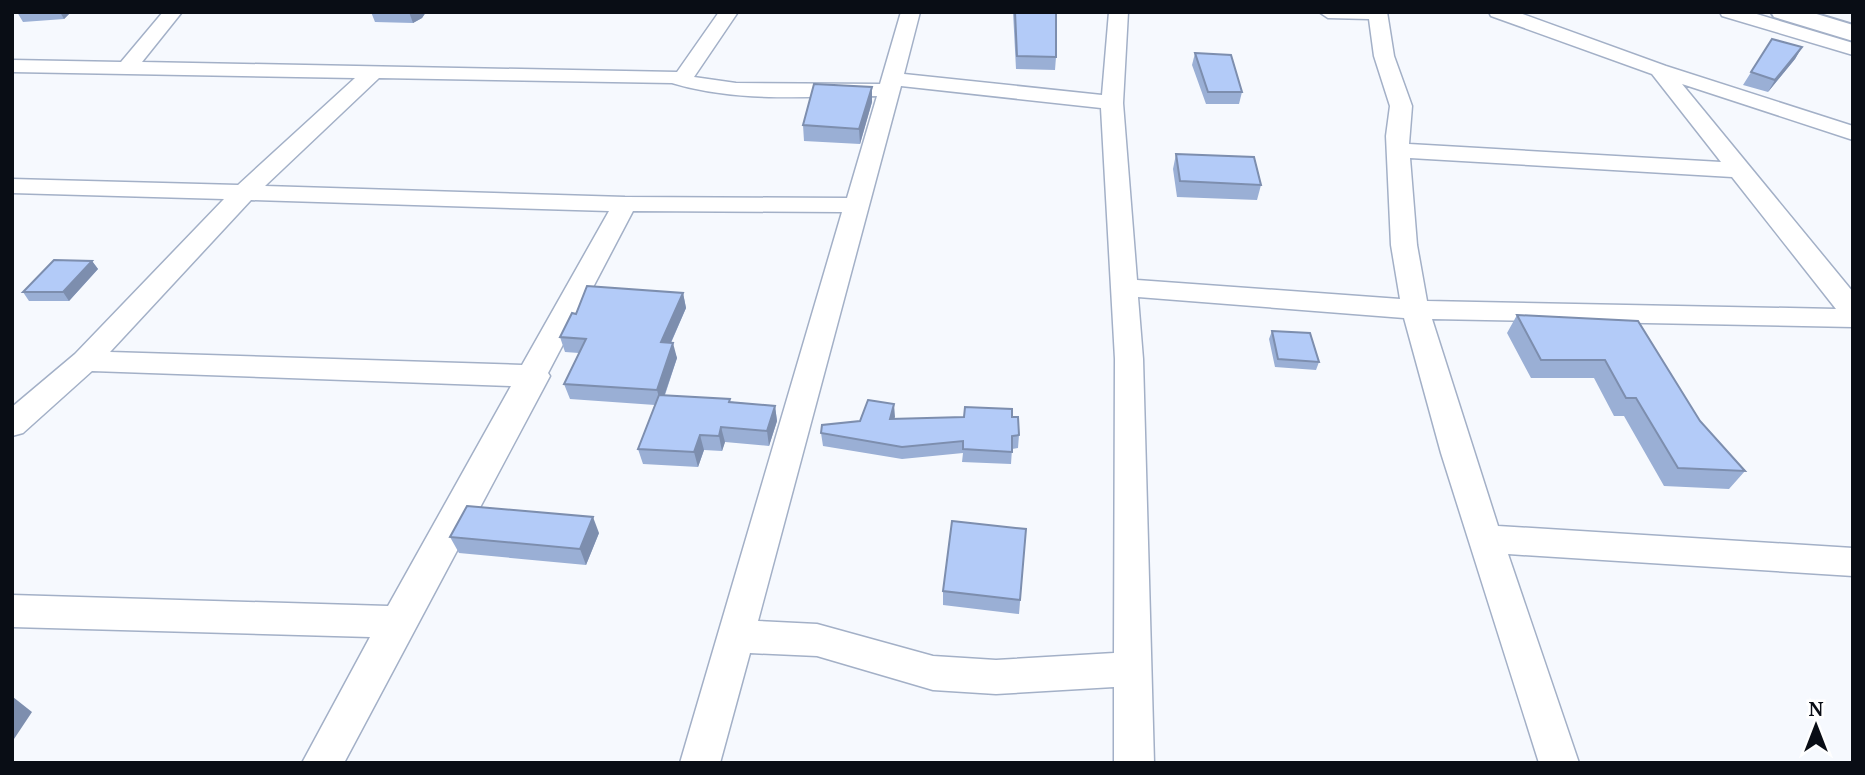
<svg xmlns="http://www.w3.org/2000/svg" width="1865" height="775" font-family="'Noto Serif',serif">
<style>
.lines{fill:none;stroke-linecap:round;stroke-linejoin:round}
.street-casing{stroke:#a3b0c7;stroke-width:3}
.primary-casing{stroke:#a3b0c7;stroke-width:4}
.street{fill:#fff;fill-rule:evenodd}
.primary{fill:#fff;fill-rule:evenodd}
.wall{fill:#9aafd5}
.shaded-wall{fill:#7d8eae}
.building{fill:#b3cbf8;stroke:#7d8eae;stroke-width:2}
</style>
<rect width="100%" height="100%" fill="#f6f9fe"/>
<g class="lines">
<defs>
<path id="street" d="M 163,12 L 182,12 L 142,62 L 677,72 L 719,12 L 738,12 L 694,77 L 736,83 L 880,84 L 901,12 L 920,12 L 904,74 L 1102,95 L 1109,12 L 1128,12 L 1123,103 L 1137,280 L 1400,299 L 1391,245 L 1386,136 L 1390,106 L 1374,56 L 1369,19 L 1328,18 L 1319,12 L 1387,12 L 1394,56 L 1412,106 L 1409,144 L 1721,162 L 1652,74 L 1491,16 L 1489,12 L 1517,12 L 1666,66 L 1853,126 L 1853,140 L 1682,84 L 1853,292 L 1853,327 L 1432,319 L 1498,526 L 1853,548 L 1853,576 L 1508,554 L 1579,763 L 1539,763 L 1441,453 L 1404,318 L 1138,297 L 1143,359 L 1154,763 L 1114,763 L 1114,687 L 996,694 L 933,690 L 817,656 L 750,653 L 720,763 L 680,763 L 842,212 L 633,211 L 548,373 L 550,376 L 344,763 L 302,763 L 370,637 L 12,627 L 12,595 L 388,606 L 511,386 L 92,371 L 23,433 L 12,436 L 12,407 L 75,354 L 224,199 L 12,193 L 12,179 L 238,185 L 355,78 L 12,72 L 12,60 L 121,62 ZM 379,78 L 672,83 C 737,103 809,96 877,96 L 847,198 L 625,197 L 265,186 ZM 901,86 L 1101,108 L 1115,359 L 1114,653 L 996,660 L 933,656 L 817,624 L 758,621 ZM 1410,158 L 1732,177 L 1836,309 L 1427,301 L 1417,245 ZM 251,200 L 609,211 L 522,365 L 110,352 Z
M 1720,12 L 1750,12 L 1853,43 L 1853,55 L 1722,16 Z"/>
<path id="primary" d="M 1771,12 L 1810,12 L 1853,25 L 1853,41 L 1774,17 Z"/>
</defs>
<use href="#street" class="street-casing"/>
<use href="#primary" class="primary-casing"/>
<use href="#street" class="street"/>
<use href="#primary" class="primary"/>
</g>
<path class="wall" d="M 17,12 L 71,12 L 64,19 L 23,22 Z
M 371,12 L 426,12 L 422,18 L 413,23 L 375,22 Z
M 1013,12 L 1056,12 L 1056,57 L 1055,70 L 1016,69 Z
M 1772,39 L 1802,47 L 1795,59 L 1768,92 L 1743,85 Z
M 1195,53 L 1242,92 L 1239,104 L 1206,104 L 1192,65 Z
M 872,102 L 860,144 L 804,141 L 803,125 Z
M 1176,154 L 1261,185 L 1257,200 L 1177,197 L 1173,169 Z
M 92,261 L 98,269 L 69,301 L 29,301 L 23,292 Z
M 683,293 L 686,308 L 671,343 L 677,358 L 665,395 L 775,406 L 777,421 L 769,446 L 725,442 L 722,451 L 704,450 L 698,467 L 643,464 L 638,449 L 655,405 L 570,399 L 564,384 L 579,353 L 565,352 L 560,337 L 576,314 Z
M 1517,315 L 1638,321 L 1700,421 L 1745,471 L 1729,489 L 1664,486 L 1624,416 L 1614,416 L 1594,378 L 1531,378 L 1507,333 Z
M 1272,331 L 1319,362 L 1316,370 L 1275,367 L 1269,339 Z
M 894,404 L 894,419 L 1012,417 L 1019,435 L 1018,448 L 1012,449 L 1011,464 L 962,462 L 963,453 L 902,459 L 823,446 L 821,433 L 860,421 Z
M 1026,529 L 1019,614 L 943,605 L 943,591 Z
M 599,533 L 586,565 L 459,553 L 450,537 Z"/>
<path class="shaded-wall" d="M 60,12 L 71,12 L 64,19 Z
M 409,12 L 426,12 L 422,18 L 413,23 Z
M 1802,47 L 1795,59 L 1768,92 L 1775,80 Z
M 872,87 L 872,102 L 860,144 L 859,129 Z
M 92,261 L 98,269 L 69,301 L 63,292 Z
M 683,293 L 686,308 L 664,358 L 661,342 Z
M 673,343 L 677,358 L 661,405 L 657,390 Z
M 894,404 L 895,417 L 890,431 L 890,419 Z
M 775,406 L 777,421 L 769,446 L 767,431 Z
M 721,427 L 725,442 L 722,451 L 719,436 Z
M 700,435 L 704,450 L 698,467 L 694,452 Z
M 593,517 L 599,533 L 586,565 L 580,549 Z
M 13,697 L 32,712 L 12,742 L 12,699 Z"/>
<path class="building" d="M 1015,12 L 1056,12 L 1056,57 L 1017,56 Z
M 1772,39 L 1802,47 L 1775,80 L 1751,72 Z
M 1195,53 L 1231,55 L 1242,92 L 1208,92 Z
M 814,84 L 872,87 L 859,129 L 803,125 Z
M 1176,154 L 1254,157 L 1261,185 L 1180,181 Z
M 54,260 L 92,261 L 63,292 L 23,292 Z
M 587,286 L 683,293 L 661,342 L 673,343 L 657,390 L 564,384 L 586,339 L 560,337 L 572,313 L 576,314 Z
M 1517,315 L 1638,321 L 1700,421 L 1745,471 L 1678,468 L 1636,398 L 1626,398 L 1605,360 L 1541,360 Z
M 1272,331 L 1310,333 L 1319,362 L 1278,359 Z
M 659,395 L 730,399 L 729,402 L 775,406 L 767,431 L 721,427 L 719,436 L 700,435 L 694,452 L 638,449 Z
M 868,400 L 894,404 L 890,419 L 964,417 L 965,407 L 1012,409 L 1012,417 L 1018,417 L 1019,435 L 1012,436 L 1012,452 L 963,449 L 963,441 L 902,447 L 821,433 L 822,425 L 860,421 Z
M 467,506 L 593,517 L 580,549 L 450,537 Z
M 952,521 L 1026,529 L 1020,600 L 943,591 Z"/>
<rect width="1865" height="775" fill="none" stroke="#090d15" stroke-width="28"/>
<g transform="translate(1816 726)" stroke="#ffffff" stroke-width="5" paint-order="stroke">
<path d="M0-5L12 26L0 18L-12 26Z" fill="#090d15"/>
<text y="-10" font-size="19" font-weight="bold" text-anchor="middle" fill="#090d15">N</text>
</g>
</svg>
